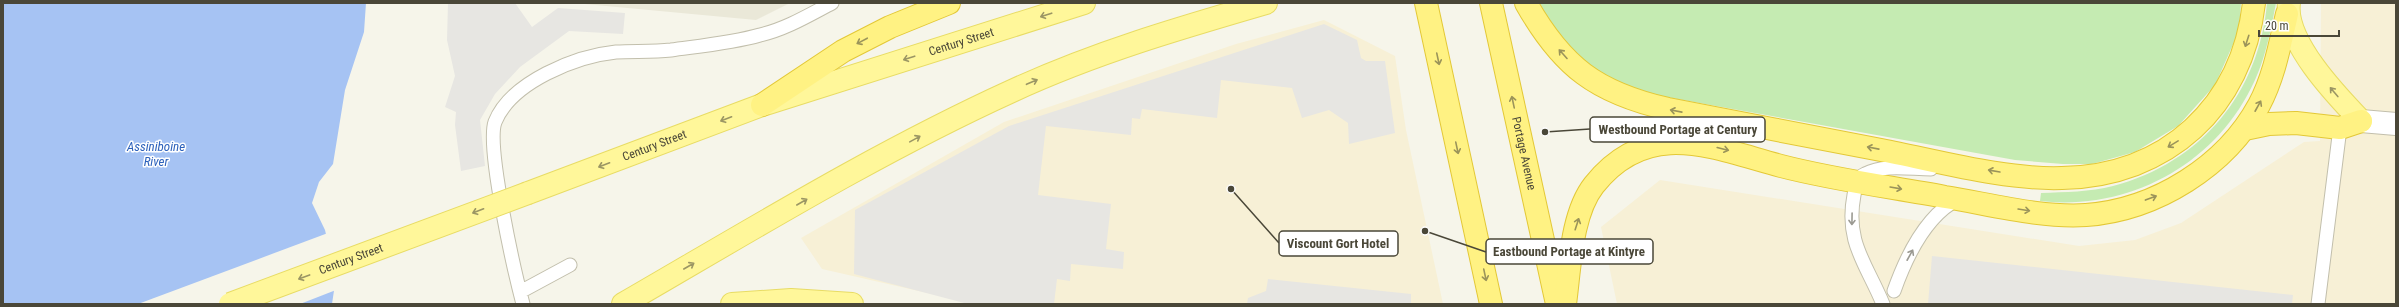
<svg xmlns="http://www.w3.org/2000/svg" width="2399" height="307" font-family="'Roboto Condensed',sans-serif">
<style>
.residential{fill:#eae8d8}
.commercial{fill:#f7f0d6}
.green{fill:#c5ebb2}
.parking{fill:#e7e6e2}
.water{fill:#a6c3f3}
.pier{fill:#f6f5ea}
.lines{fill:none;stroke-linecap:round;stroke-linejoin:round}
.service-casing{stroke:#c2bfac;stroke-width:15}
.minor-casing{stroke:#c2bfac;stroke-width:24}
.primary-casing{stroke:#e8dc65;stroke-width:24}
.trunk-casing{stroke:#e3c837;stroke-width:24}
.service{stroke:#fff;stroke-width:13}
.minor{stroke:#fff;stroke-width:22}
.primary{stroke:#fff79a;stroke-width:22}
.trunk{stroke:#fff283;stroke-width:22}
.primary-bridge-casing{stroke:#e8dc65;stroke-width:24;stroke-linecap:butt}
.primary-bridge{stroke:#fff79a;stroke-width:22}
.oneway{stroke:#9b9664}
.oneway2{stroke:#9b945a}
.oneway3{stroke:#9b9a92}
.labels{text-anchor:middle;stroke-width:3;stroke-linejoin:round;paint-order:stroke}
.street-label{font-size:12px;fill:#4a4738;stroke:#fff}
.water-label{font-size:13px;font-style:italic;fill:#2c61bb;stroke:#fff}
.leader{fill:none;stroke:#4a4738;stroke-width:1.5}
.callout-dot{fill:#4a4738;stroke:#fff;stroke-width:1.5}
.callout{fill:#fff;stroke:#4a4738;stroke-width:1.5}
.callout-label{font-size:13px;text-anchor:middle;font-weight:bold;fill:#4a4738}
</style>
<rect width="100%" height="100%" fill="#f6f5ea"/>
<path class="residential" d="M 574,3 L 790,3 L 756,20 Z"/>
<path class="commercial" d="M 2321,3 L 2396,3 L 2396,304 L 1617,304 L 1601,227 L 1660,180 L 2079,246 L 2135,240 L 2181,223 L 2304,142 L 2320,141 Z
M 1324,20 L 1395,56 L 1406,130 L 1443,304 L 976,304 L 822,269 L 801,238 L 1004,122 L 1236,44 Z"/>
<path class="green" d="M 1540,3 L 2241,3 L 2239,31 L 2215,85 L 2178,126 L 2135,152 L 2092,164 L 2063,164 L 2015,160 L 1655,95 C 1639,90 1614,85 1600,76 C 1579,64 1550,25 1540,3 Z
M 2267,3 L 2276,3 C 2272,24 2268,45 2261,65 C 2228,157 2136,212 2040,201 L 2041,193 C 2065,192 2090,192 2113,186 C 2201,163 2259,93 2267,3 Z"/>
<path class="parking" d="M 448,3 L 515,3 L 532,27 L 558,8 L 625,13 L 623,34 L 569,31 L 520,67 L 495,94 L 480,120 L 485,166 L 461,171 L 455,125 L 456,112 L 445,107 L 455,76 L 447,40 Z
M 1324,24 L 1357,40 L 1361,58 L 1366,61 L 1385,61 L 1395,133 L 1349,144 L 1348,123 L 1329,110 L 1302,118 L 1292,88 L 1221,80 L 1217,118 L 1142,109 L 1140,119 L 1132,118 L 1131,135 L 1046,126 L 1038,195 L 1111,204 L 1106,249 L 1124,252 L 1123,269 L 1071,264 L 1070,281 L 1057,279 L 1054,304 L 968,304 L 854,274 L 855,210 L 1009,126 Z
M 1932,256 L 2293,295 L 2292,304 L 1928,304 Z
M 1268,279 L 1411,294 L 1411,304 L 1247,304 L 1248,298 L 1266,291 Z"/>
<path class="water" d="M 3,3 L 366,3 L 364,32 L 345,90 L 333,164 L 319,182 L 312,203 L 325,230 L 336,277 L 332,304 L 3,304 Z"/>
<path class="pier" d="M 328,233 L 338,276 L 336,290 L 300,304 L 138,304 Z"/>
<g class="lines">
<defs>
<path id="service" d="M 1894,291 C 1906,257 1925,216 1958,199
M 520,292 L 570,265
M 523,304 C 515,274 486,147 495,122 C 511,82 576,56 616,52 C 634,51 653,52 671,50 C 700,46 732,43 760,35 C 786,29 809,15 832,3
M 1883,304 C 1866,263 1845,242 1854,195 C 1856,186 1856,178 1865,174 C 1885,164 1909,169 1931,169
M 2318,304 L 2340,128"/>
<path id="minor" d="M 2361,121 L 2396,124"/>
<g id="primary">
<path d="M 2289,3 C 2284,41 2336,95 2361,121"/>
<path id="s1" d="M 528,193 L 762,105 L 1084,3"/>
<path d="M 623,304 C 751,230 878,152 1012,91 C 1094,53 1180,28 1266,3"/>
<path d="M 732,304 L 791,300 L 852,304"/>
</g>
<g id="trunk">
<path d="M 1426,3 L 1491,304"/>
<path id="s2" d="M 1491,3 L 1557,304"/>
<path d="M 1526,3 C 1562,67 1597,93 1668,109 C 1739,123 1810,136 1881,150 C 1938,161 2005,180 2062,178 C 2167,176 2242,107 2254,3"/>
<path d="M 762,105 L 843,51 L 890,27 L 949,3"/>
<path d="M 2245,129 L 2269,124 L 2296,123 L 2340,128 L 2361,121"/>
<path d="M 1565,304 C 1570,268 1571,214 1594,185 C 1648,117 1713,148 1781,166 C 1835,180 1891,187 1945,197 C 1989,204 2041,218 2086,215 C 2156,210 2226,166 2259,105 C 2274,77 2280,44 2287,14"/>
</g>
</defs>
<use href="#service" class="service-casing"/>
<use href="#minor" class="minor-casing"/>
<use href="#primary" class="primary-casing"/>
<use href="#trunk" class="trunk-casing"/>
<use href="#service" class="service"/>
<use href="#minor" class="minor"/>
<use href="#primary" class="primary"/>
<use href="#trunk" class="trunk"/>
<defs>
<g id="primary-bridge">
<path id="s3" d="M 230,304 L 528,193"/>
</g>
</defs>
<use href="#primary-bridge" class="primary-bridge-casing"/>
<use href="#primary-bridge" class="primary-bridge"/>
</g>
<defs><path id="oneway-shaft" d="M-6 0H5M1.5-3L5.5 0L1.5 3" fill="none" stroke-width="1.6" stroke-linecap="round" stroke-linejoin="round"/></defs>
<g class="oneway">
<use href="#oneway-shaft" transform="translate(1046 15) rotate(162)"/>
<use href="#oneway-shaft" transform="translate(909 58) rotate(162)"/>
<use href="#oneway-shaft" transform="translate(1032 82) rotate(-23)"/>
<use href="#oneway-shaft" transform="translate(2334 92) rotate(-130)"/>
<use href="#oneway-shaft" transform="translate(726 119) rotate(159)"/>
<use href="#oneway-shaft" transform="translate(915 139) rotate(-29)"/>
<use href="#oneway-shaft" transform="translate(604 165) rotate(159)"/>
<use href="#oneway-shaft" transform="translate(802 202) rotate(-30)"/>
<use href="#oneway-shaft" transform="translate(478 211) rotate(159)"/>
<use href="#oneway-shaft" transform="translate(689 266) rotate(-30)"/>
<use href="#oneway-shaft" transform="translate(304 277) rotate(160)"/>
</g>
<g class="oneway2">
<use href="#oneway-shaft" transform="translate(862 41) rotate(152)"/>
<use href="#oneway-shaft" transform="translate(2247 41) rotate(108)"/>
<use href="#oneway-shaft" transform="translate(1563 54) rotate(-132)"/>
<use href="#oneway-shaft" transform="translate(1438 59) rotate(78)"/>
<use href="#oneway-shaft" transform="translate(1513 102) rotate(-102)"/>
<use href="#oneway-shaft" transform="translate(2258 106) rotate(-61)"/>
<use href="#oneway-shaft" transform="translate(1676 111) rotate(-169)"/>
<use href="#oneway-shaft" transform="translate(2173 144) rotate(149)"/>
<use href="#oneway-shaft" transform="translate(1457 148) rotate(78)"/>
<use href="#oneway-shaft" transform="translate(1873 148) rotate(-169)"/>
<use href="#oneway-shaft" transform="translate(1723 149) rotate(14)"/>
<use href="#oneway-shaft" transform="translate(1994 171) rotate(-170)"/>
<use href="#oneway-shaft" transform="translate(1896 188) rotate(10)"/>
<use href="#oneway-shaft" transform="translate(2151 198) rotate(-20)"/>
<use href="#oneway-shaft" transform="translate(2024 210) rotate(9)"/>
<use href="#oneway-shaft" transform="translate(1577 224) rotate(-72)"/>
<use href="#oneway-shaft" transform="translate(1485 275) rotate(78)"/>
</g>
<g class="oneway3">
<use href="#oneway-shaft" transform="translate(1852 219) rotate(91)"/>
<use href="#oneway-shaft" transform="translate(1910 255) rotate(-61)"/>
</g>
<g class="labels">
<g class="street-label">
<text dy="4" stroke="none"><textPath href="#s1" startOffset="459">Century Street</textPath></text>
<text dy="4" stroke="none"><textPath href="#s1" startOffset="135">Century Street</textPath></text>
<text dy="4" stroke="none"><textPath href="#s2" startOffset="154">Portage Avenue</textPath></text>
<text dy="4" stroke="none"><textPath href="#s3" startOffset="129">Century Street</textPath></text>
</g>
<g class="water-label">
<text x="156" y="151">Assiniboine<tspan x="156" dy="15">River</tspan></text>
</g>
</g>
<path class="leader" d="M1545 132L1590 129M1231 189L1279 243M1425 231L1486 252"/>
<g class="callout-dot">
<circle cx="1545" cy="132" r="4"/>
<circle cx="1231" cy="189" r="4"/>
<circle cx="1425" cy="231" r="4"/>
</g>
<g class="callout">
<rect x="1590" y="117" width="175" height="25" rx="4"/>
<rect x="1279" y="231" width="119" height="25" rx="4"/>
<rect x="1486" y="239" width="167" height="25" rx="4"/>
</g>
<g class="callout-label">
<text x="1678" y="134">Westbound Portage at Century</text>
<text x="1338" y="248">Viscount Gort Hotel</text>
<text x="1569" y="256">Eastbound Portage at Kintyre</text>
</g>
<rect width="2399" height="307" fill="none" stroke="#4a4738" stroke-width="8"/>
<path d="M2259 30v6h80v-6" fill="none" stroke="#4a4738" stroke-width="2"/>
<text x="2265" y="30" font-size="12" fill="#4a4738" stroke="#ffffff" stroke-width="3" paint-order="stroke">20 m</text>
</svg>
